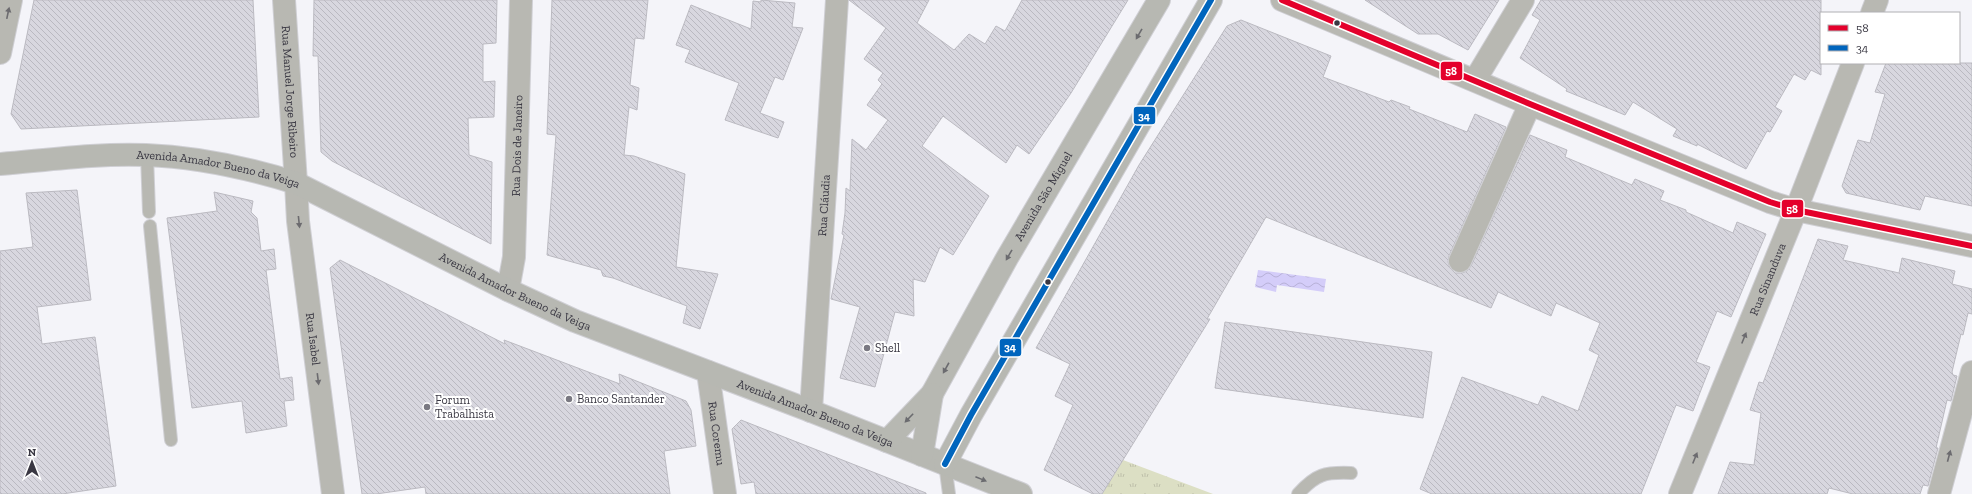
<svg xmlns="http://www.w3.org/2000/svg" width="1972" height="494" font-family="'Zilla Slab',serif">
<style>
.grass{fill:url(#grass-tufts)}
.water{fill:url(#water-waves)}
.building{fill:url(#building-back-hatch);stroke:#bbbac1}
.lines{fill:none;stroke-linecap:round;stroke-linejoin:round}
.service-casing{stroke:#cfcfd4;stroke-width:14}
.minor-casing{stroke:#cfcfd4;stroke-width:24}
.tertiary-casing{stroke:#cfcfd4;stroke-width:24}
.secondary-casing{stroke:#cfcfd4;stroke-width:24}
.service{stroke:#b8b8b2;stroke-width:12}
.minor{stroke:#b8b8b2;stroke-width:22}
.tertiary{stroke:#b8b8b2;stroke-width:22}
.secondary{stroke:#b7b8b2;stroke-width:22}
.bus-1-casing{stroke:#fff;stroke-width:9}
.bus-2-casing{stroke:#fff;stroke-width:9}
.bus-1{stroke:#e4002b;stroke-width:6}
.bus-2{stroke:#0065bd;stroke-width:6}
.oneway{fill:#6c6b6f}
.oneway2{fill:#6b6b6f}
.bus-dot{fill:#393742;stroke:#fff;stroke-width:1.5}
.poi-dot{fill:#7a7982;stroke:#fff;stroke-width:1.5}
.labels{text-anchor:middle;stroke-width:4;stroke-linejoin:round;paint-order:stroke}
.street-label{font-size:12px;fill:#393742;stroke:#fff}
.poi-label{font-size:12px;fill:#393742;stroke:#fff;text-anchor:start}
.line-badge{stroke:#fff;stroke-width:1.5}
.badge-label{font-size:11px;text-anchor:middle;font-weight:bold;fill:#fff}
</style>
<defs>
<pattern id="grass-tufts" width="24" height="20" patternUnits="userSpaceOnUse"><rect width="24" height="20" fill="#dcdfc4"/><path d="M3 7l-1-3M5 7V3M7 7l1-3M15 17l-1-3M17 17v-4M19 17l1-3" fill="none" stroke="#bec0aa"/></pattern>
<pattern id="water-waves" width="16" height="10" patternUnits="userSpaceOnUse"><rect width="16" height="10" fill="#d4cdf9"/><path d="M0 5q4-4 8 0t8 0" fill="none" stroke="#b7b1d7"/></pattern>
<pattern id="building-back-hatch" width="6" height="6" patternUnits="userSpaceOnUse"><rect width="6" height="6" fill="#d8d7df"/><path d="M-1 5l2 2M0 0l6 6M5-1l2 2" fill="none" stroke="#bab9c1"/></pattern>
</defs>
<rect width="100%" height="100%" fill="#f4f4f9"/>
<path class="grass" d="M 1123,460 L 1213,494 L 1102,494 Z"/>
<path class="water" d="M 1258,270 L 1326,279 L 1324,292 L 1277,285 L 1276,292 L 1255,287 Z"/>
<path class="building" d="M 34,0 L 253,0 L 259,117 L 21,129 L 11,114 Z
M 314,0 L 497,0 L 496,43 L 483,44 L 483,82 L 495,81 L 494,117 L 468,118 L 469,155 L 492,162 L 491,244 L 332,161 L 321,152 L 318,56 L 313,56 Z
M 552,0 L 648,0 L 644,39 L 635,38 L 630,85 L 639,88 L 637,110 L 629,107 L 624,155 L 634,156 L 685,174 L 676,267 L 718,274 L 700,329 L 683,323 L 687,306 L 613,278 L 603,276 L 601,270 L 547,255 L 556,135 L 547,134 Z
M 761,0 L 795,3 L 792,27 L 803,28 L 783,80 L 775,77 L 760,113 L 784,122 L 778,138 L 725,120 L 739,83 L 685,62 L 690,50 L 676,45 L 691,5 L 751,29 L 753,1 L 761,2 Z
M 849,0 L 929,0 L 917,23 L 954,50 L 969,34 L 985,44 L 996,26 L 1005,31 L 1022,0 L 1128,0 L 1071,93 L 1029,154 L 1017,145 L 1006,163 L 943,116 L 922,146 L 989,196 L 953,255 L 940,247 L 925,282 L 913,279 L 914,316 L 895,312 L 875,387 L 840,378 L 860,307 L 831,299 L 844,235 L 842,234 L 845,213 L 846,188 L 850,191 L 852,139 L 866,150 L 888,120 L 867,105 L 882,84 L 878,80 L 883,73 L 864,59 L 886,28 Z
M 1365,0 L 1499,0 L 1468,50 L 1438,34 L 1418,34 Z
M 1541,0 L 1821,0 L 1821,75 L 1811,70 L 1805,80 L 1794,74 L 1775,107 L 1782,111 L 1770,132 L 1767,131 L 1746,169 L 1697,144 L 1697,146 L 1673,136 L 1677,129 L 1633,102 L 1625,115 L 1566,91 L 1567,89 L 1520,58 L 1540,20 L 1532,15 Z
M 1241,20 L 1331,56 L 1323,77 L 1389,102 L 1391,100 L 1410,107 L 1409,109 L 1467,132 L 1475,114 L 1506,127 L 1449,256 L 1448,262 L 1450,268 L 1455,273 L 1462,273 L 1467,271 L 1471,266 L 1530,135 L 1567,150 L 1565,157 L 1632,185 L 1635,179 L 1664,191 L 1660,200 L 1686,210 L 1686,212 L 1733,233 L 1737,222 L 1766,234 L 1731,317 L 1717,311 L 1696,362 L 1710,367 L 1699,395 L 1693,411 L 1676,405 L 1641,494 L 1432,494 L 1420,489 L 1462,377 L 1538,405 L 1542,396 L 1578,411 L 1599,355 L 1589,350 L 1600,323 L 1556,303 L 1551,316 L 1498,292 L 1491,308 L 1266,217 L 1207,319 L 1210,319 L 1102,494 L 1093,494 L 1044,470 L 1073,405 L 1055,396 L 1070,364 L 1036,348 L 1139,165 L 1227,26 Z
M 1886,63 L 1972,63 L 1972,206 L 1925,196 L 1920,210 L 1846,193 L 1842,186 L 1858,140 L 1870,143 L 1885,94 L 1875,92 Z
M 77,190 L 91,300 L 37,307 L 42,344 L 95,337 L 116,486 L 62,494 L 0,494 L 0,251 L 33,247 L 26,193 Z
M 214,192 L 253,201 L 251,212 L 257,218 L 261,251 L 274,249 L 276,269 L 266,270 L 280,379 L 292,377 L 294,400 L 284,401 L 287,426 L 246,433 L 242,401 L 192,408 L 167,218 L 217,211 Z
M 1818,239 L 1848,246 L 1843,260 L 1899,273 L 1902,258 L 1955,271 L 1952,284 L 1972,289 L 1972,314 L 1968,313 L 1963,335 L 1961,334 L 1952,372 L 1953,375 L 1957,376 L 1951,401 L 1947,400 L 1936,448 L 1938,448 L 1928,486 L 1923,485 L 1920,494 L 1853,494 L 1829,488 L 1827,494 L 1718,494 L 1730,462 L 1754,465 L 1761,413 L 1750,410 L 1759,382 L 1763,383 Z
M 340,260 L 505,344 L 504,340 L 620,384 L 619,374 L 686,401 L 691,410 L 696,446 L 664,451 L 670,494 L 426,494 L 425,487 L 376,494 L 362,494 L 330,268 Z
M 1225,322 L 1432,352 L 1423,418 L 1215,388 Z
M 741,420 L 926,493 L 926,494 L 756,494 L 754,482 L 741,484 L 732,429 Z"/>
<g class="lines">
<defs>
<path id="service" d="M 147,155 L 149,212
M 150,226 L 171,440
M 945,464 L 949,494
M 1298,494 C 1316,474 1325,472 1351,473"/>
<g id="minor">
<path d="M 1282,0 L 1530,104 L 1770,202 L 1796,210 L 1972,246"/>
<path d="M 1872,13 L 1877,0"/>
<path d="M 0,53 L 11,0"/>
<path d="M 1475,80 L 1523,0"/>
<path id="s1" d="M 296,183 L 298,221 L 333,494"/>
<path d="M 1460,261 L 1530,104"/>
<path id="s2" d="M 508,290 L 514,257 L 521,0"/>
<path id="s3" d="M 708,372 L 725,494"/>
<path id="s4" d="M 811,411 L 837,0"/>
<path id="s5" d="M 1680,494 L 1796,210 L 1853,63"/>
<path d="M 1939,494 L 1972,372"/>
</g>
<g id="tertiary">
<path id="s6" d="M 284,0 L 296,183"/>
</g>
<g id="secondary">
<path id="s7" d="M 0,164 C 48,160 98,153 146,155 C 197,157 248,168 296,183 L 508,290 L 575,321 L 811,411 L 1021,494"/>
<path id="s8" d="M 887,441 L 932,394 L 1007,258 L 1159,0"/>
<path d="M 922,455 L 932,394"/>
<path d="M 945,464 L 971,415 L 1211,0"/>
</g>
</defs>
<use href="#service" class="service-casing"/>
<use href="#minor" class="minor-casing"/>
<use href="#tertiary" class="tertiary-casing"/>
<use href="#secondary" class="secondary-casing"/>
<use href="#service" class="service"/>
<use href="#minor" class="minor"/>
<use href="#tertiary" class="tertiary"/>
<use href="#secondary" class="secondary"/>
<defs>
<path id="bus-1" d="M 1282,0 L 1530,104 L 1770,202 L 1796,210 L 1972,246"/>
<path id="bus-2" d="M 945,464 L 971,415 L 1211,0"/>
</defs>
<use href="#bus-1" class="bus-1-casing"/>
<use href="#bus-2" class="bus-2-casing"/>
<use href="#bus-1" class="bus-1"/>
<use href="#bus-2" class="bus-2"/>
</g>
<defs><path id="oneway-solid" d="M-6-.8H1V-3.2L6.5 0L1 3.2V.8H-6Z"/></defs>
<g class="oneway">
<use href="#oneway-solid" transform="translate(8 13) rotate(-78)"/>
<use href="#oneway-solid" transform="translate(299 222) rotate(84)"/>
<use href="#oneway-solid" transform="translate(1744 338) rotate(-68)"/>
<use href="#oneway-solid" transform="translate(318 379) rotate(83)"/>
<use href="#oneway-solid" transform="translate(1949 456) rotate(-75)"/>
<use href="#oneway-solid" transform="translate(1695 458) rotate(-68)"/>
</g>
<g class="oneway2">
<use href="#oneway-solid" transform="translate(1139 34) rotate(120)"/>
<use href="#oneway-solid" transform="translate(1009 255) rotate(120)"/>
<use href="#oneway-solid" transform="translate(946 368) rotate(119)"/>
<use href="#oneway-solid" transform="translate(909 418) rotate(134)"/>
<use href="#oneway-solid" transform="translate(981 479) rotate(22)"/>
</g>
<g class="bus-dot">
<circle cx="1337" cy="23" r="3.5"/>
<circle cx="1048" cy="282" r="3.5"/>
</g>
<g class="poi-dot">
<circle cx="867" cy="348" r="4"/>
<circle cx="569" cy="399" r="4"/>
<circle cx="427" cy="407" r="4"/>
</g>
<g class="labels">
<g class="street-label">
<text dy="4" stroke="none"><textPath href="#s6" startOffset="92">Rua Manuel Jorge Ribeiro</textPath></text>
<text dy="4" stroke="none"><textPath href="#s2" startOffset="145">Rua Dois de Janeiro</textPath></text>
<text dy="4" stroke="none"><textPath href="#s7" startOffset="220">Avenida Amador Bueno da Veiga</textPath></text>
<text dy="4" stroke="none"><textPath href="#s8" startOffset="292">Avenida São Miguel</textPath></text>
<text dy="4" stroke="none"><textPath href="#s4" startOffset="206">Rua Cláudia</textPath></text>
<text dy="4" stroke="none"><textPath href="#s5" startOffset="232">Rua Sinanduva</textPath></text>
<text dy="4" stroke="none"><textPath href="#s7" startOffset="544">Avenida Amador Bueno da Veiga</textPath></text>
<text dy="4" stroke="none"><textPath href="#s1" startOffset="157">Rua Isabel</textPath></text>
<text dy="4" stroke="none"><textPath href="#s7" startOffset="868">Avenida Amador Bueno da Veiga</textPath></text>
<text dy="4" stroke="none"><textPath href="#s3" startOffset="62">Rua Coremu</textPath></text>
</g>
<g class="poi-label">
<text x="875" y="352">Shell</text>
<text x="577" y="403">Banco Santander</text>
<text x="435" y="404">Forum<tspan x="435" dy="14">Trabalhista</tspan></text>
</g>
</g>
<g class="line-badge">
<rect x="1440" y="61" width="23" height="20" rx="4" fill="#e4002b"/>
<rect x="1133" y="106" width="23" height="19" rx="4" fill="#0065bd"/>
<rect x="1781" y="199" width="23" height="19" rx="4" fill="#e4002b"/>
<rect x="999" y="338" width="23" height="19" rx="4" fill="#0065bd"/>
</g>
<g class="badge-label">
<text x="1451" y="75">58</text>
<text x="1144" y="120">34</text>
<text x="1792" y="213">58</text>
<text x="1010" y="351">34</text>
</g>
<rect x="1820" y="12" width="140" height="52" fill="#ffffff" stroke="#b0afb3"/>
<rect x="1828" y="25" width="20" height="6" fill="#e4002b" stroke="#b0afb3"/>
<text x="1856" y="32" font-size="12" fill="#393742">58</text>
<rect x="1828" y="45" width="20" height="6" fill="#0065bd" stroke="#b0afb3"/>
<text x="1856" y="52" font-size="12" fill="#393742">34</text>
<g transform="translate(32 462)" stroke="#ffffff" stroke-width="3" paint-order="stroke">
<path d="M0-3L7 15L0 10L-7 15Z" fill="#393742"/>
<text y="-6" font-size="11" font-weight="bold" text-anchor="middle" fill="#393742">N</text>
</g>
</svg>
